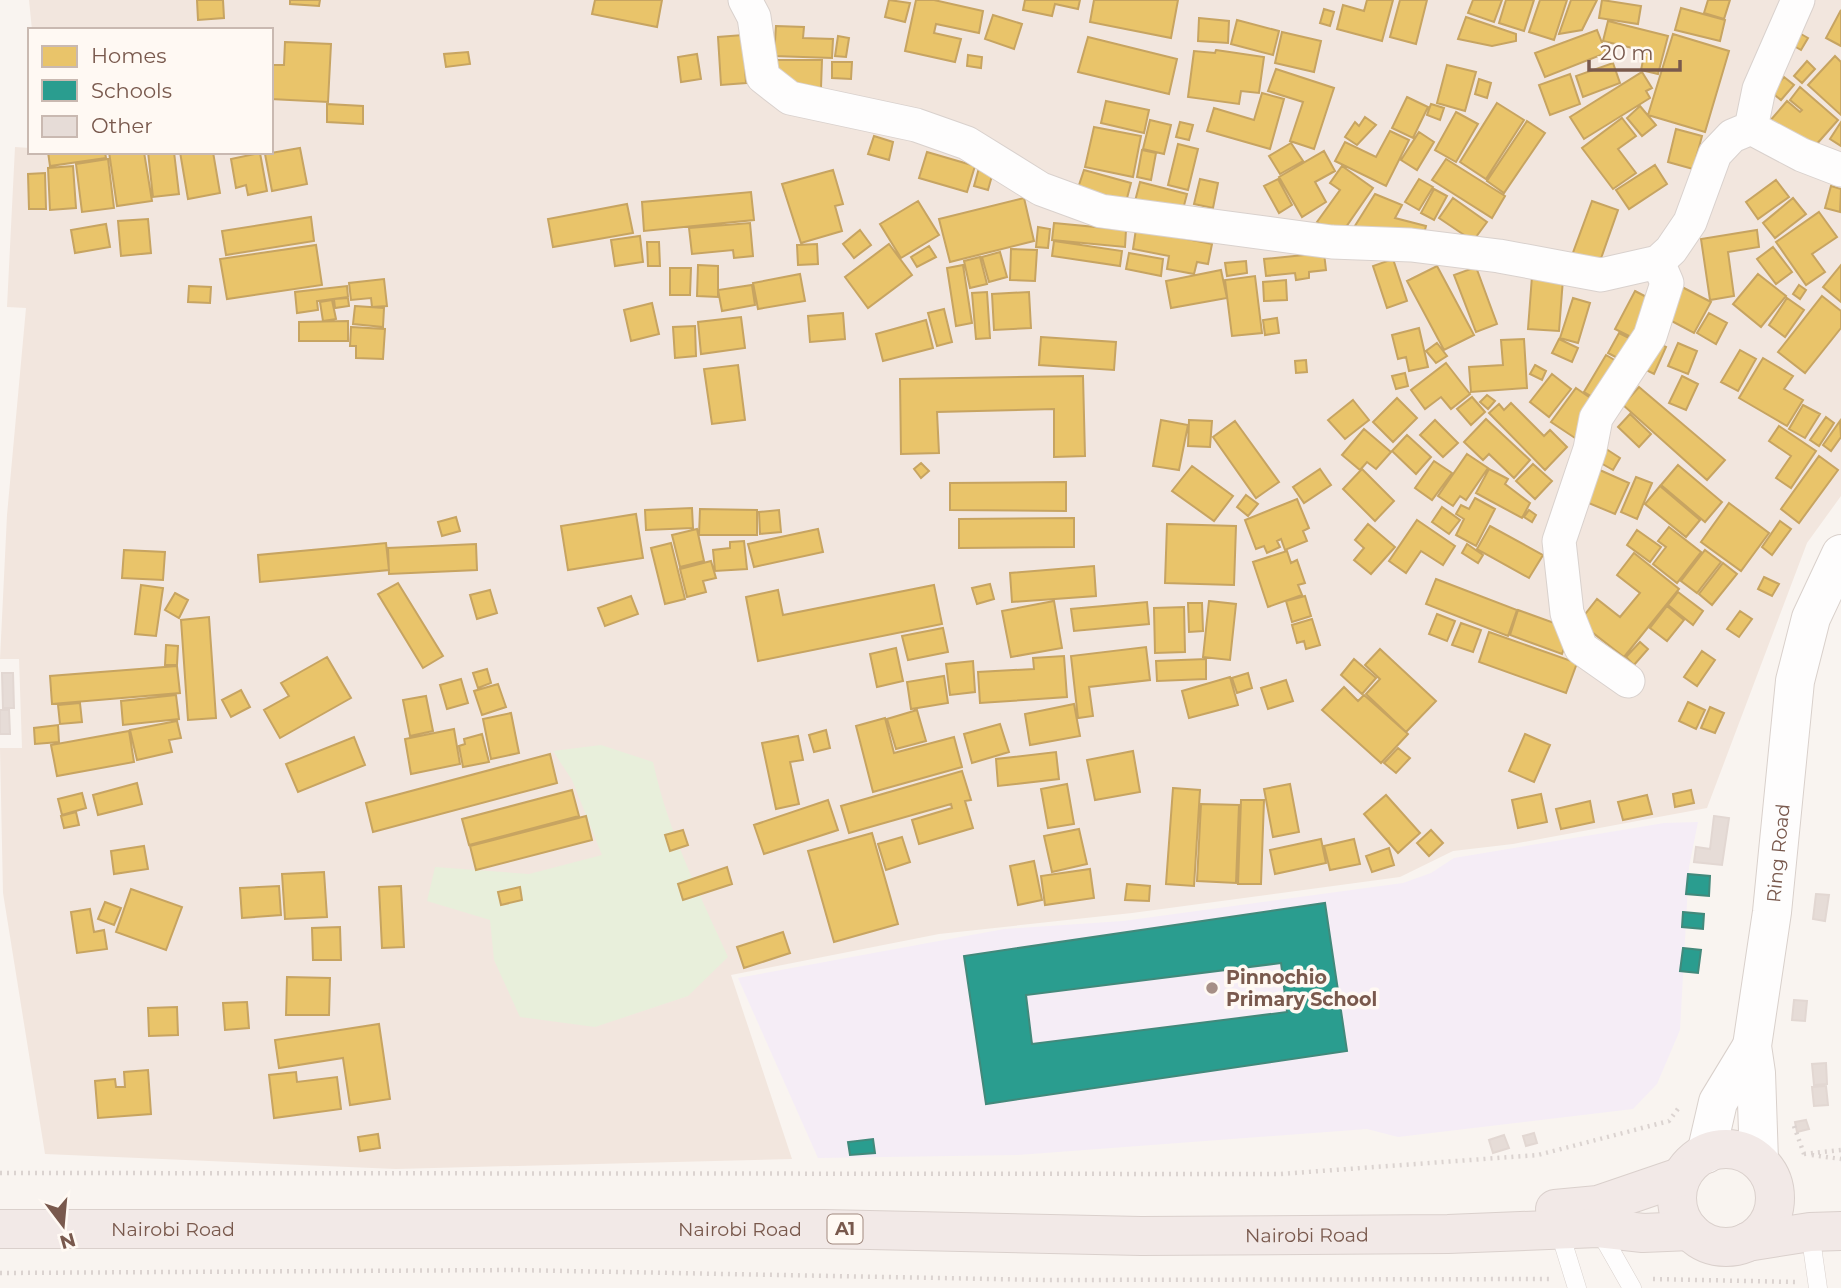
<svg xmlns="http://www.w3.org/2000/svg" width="1841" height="1288" font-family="Montserrat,sans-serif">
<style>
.residential{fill:#f2e6de}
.education{fill:#f5edf6}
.green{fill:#e8efdb}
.homes{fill:#e9c46a;stroke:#c7a461;stroke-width:2}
.schools{fill:#2a9d8f;stroke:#42897b;stroke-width:2;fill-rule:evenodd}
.building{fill:#e6dcd7;stroke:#e2d7d2;stroke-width:2}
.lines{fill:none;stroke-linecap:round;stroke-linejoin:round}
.lane-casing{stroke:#d9d1cd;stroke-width:19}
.street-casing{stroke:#d9d1cd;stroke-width:35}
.secondary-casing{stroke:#d9d0cb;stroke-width:40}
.highway-casing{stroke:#dad0cc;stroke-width:40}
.path{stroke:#dbd3d0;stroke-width:4.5;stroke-dasharray:2 5;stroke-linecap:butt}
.lane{stroke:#fefdfd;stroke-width:18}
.street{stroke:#fefdfd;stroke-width:33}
.secondary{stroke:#fefdfd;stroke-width:38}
.highway{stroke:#f2e9e7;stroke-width:38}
.poi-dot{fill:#a68f86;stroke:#fff9f3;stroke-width:2.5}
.labels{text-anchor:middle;stroke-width:7;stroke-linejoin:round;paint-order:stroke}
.shield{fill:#fff9f3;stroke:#a1897f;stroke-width:2}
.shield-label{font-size:18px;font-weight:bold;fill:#79594d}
.street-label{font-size:19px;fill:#79594d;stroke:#fff9f3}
.poi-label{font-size:19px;font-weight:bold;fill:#79594d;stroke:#fff9f3;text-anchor:start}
</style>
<rect width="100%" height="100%" fill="#f9f4f0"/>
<path class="residential" d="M 29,0 L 1841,0 L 1841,496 L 1807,543 L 1707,808 L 1513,844 L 1453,851 L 1400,877 L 1132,913 L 939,934 L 731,975 L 792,1159 L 396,1169 L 45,1154 L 3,893 L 0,748 L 22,748 L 19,659 L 0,659 L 7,515 L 26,308 L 7,307 L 15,147 L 30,148 L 30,152 L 271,152 L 271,30 L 32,30 Z"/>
<path class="education" d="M 1698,822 L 1689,867 L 1680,1030 L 1657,1084 L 1633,1109 L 1398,1137 L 1367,1129 L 1018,1155 L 818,1158 L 738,978 L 1004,929 L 1123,921 L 1403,883 L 1431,873 L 1454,858 L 1664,823 Z"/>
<path class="green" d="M 601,745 L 653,762 C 669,835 698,890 728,957 L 688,996 L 595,1027 L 520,1017 L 494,960 L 490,920 L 427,901 L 435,867 L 529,874 L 602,855 L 572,780 L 553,751 Z"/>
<path class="homes" d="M 197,0 L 223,0 L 224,18 L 198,20 Z
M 290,0 L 320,0 L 319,6 L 290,4 Z
M 595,0 L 662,0 L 657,27 L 592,14 Z
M 889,0 L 910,3 L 905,22 L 885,17 Z
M 916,0 L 934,0 L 983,11 L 979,33 L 936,24 L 934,33 L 961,39 L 955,62 L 905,51 Z
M 1025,0 L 1080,0 L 1078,9 L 1055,4 L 1052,16 L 1023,10 Z
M 1094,0 L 1178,0 L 1171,38 L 1090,22 Z
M 1367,0 L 1393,0 L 1382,41 L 1337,29 L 1343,5 L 1364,11 Z
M 1400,0 L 1427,0 L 1416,44 L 1390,37 Z
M 1473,0 L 1502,0 L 1494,22 L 1468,13 Z
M 1506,0 L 1534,0 L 1524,31 L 1499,23 Z
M 1540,0 L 1567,0 L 1554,40 L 1529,32 Z
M 1571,0 L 1597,0 L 1582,30 L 1559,34 Z
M 1602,0 L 1641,6 L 1638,24 L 1599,18 Z
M 1708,0 L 1730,0 L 1724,19 L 1704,13 Z
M 1681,8 L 1725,20 L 1720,41 L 1675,30 Z
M 1324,9 L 1334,12 L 1330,26 L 1320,23 Z
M 1841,10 L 1841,46 L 1826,38 Z
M 993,15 L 1022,24 L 1014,49 L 985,39 Z
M 1466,17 L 1516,34 L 1516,41 L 1492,46 L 1458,39 Z
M 1199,18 L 1229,21 L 1228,43 L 1198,41 Z
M 1237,20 L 1279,31 L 1273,55 L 1231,44 Z
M 1608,21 L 1668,36 L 1658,74 L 1641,70 L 1645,51 L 1603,41 Z
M 776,26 L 804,27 L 803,38 L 833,39 L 832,58 L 774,56 Z
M 1597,30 L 1606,53 L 1545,77 L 1535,53 Z
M 1794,30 L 1808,38 L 1801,50 L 1787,42 Z
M 1282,32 L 1321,41 L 1314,72 L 1275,63 Z
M 1673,34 L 1729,51 L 1705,132 L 1648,115 Z
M 743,35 L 746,83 L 721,85 L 718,37 Z
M 838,36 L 849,38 L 846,57 L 835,56 Z
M 1088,37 L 1177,59 L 1169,94 L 1078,72 Z
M 285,42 L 331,44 L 328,102 L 271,99 L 271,65 L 284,65 Z
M 1216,50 L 1264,57 L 1259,93 L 1241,91 L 1239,104 L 1188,97 L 1194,51 L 1215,53 Z
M 468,52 L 470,64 L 446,67 L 444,54 Z
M 697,54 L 701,79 L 681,82 L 678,57 Z
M 968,55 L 982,57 L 981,68 L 967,66 Z
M 1835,56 L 1841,62 L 1841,115 L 1808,85 Z
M 777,60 L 822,60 L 821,88 L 776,87 Z
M 1807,61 L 1815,69 L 1802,83 L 1794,76 Z
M 832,62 L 852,62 L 851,79 L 832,78 Z
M 1613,63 L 1620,83 L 1583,97 L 1576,76 Z
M 1447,65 L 1476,72 L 1465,111 L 1437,103 Z
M 1276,69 L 1334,88 L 1314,149 L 1290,141 L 1303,102 L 1268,91 Z
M 1642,72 L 1652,88 L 1646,91 L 1650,98 L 1584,139 L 1570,117 Z
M 1570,74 L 1580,104 L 1550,115 L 1539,85 Z
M 1784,77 L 1794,85 L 1781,100 L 1771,92 Z
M 1479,79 L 1491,83 L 1487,98 L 1475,94 Z
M 1800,87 L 1838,120 L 1807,155 L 1769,122 L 1787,101 L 1800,112 L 1802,110 L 1790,100 Z
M 1262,93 L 1284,99 L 1270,149 L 1207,131 L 1214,108 L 1254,120 Z
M 1407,97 L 1428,107 L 1413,138 L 1392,128 Z
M 1106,101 L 1149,110 L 1144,133 L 1101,123 Z
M 1497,103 L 1524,120 L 1486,179 L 1460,162 Z
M 327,104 L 363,106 L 363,124 L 327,122 Z
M 1431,104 L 1444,108 L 1440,120 L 1427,115 Z
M 1640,106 L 1656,125 L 1642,136 L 1627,118 Z
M 1456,112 L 1478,124 L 1456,162 L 1435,150 Z
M 1365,117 L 1376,125 L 1357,145 L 1345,137 L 1355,122 L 1359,126 Z
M 1622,118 L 1636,136 L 1618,149 L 1636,173 L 1613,189 L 1582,148 Z
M 1150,120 L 1171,125 L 1164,154 L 1143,149 Z
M 1527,121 L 1545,133 L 1504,193 L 1487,181 Z
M 1180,122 L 1193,125 L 1189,140 L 1176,137 Z
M 1841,122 L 1841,146 L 1830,139 Z
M 1094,127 L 1141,136 L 1133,177 L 1085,167 Z
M 1676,129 L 1702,136 L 1693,169 L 1668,162 Z
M 1390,131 L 1409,140 L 1386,186 L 1335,161 L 1345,142 L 1376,157 Z
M 1419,132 L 1434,142 L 1417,170 L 1401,160 Z
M 874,136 L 893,142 L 889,160 L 868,154 Z
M 1291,143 L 1303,161 L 1280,174 L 1269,156 Z
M 1178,144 L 1198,149 L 1188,190 L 1168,185 Z
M 300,148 L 307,184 L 272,191 L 265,154 Z
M 1142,150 L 1156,153 L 1151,180 L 1137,177 Z
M 1324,151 L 1335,171 L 1315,182 L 1326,202 L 1302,217 L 1279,177 Z
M 48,152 L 105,152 L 106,158 L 50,166 Z
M 109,152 L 144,152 L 152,201 L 117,206 Z
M 148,152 L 174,152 L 179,194 L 153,197 Z
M 180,152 L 213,152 L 220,193 L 188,199 Z
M 927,152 L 975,166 L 967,192 L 919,178 Z
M 260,153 L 267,191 L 248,195 L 246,185 L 236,188 L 231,159 Z
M 108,159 L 114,208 L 82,212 L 76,164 Z
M 1446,159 L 1505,196 L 1492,218 L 1432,180 Z
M 1655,165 L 1667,184 L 1629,209 L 1616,190 Z
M 73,166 L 76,208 L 50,210 L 48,168 Z
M 1342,166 L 1373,188 L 1339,237 L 1317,222 L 1340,190 L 1330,183 Z
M 979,168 L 993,172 L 988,190 L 974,186 Z
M 833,170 L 843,204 L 835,206 L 842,231 L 801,243 L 782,184 Z
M 1084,170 L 1131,183 L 1126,202 L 1078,188 Z
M 45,173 L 46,209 L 29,209 L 28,174 Z
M 1200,179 L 1218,183 L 1213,208 L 1194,204 Z
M 1278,179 L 1292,205 L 1279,213 L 1264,186 Z
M 1419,179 L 1433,187 L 1419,210 L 1405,202 Z
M 1776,180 L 1789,197 L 1758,219 L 1746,202 Z
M 1140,182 L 1187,194 L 1181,217 L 1134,205 Z
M 1831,186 L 1841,189 L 1840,212 L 1825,208 Z
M 1434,189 L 1447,196 L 1434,220 L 1421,213 Z
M 751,192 L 754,220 L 644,231 L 642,202 Z
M 1375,194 L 1402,205 L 1395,218 L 1426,226 L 1423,238 L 1353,229 Z
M 1024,198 L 1034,241 L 950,262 L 939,219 Z
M 1453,198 L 1487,222 L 1473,241 L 1439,218 Z
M 1793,198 L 1806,214 L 1775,238 L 1763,223 Z
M 918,201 L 939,235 L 901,258 L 880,224 Z
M 1592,201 L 1618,210 L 1598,267 L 1571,258 Z
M 627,204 L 633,233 L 553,247 L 548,219 Z
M 1819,212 L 1837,237 L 1812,254 L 1825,272 L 1806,285 L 1776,242 Z
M 311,217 L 314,241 L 226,255 L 222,231 Z
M 148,219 L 151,253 L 121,256 L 118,221 Z
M 750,223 L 753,256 L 734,258 L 733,250 L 692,254 L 689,228 Z
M 1054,223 L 1126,230 L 1125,247 L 1052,240 Z
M 106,224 L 110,247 L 75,253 L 71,230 Z
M 1038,227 L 1050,229 L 1048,248 L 1036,247 Z
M 1136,229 L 1212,244 L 1208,264 L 1197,262 L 1194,274 L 1167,269 L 1169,256 L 1133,249 Z
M 860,230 L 871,245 L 854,258 L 843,244 Z
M 1757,230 L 1759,247 L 1728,252 L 1734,296 L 1710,300 L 1701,239 Z
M 640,236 L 643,262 L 615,266 L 611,240 Z
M 1054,241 L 1122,251 L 1120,266 L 1052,256 Z
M 647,242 L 659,242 L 660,266 L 648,266 Z
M 817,244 L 818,264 L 798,265 L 797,245 Z
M 889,244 L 912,275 L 868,308 L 845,277 Z
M 316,245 L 322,285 L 227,299 L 220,259 Z
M 929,246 L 936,257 L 917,267 L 911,257 Z
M 1773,247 L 1792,272 L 1776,284 L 1757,259 Z
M 1011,249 L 1037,250 L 1035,281 L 1010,280 Z
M 1000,252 L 1007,277 L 989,282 L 982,257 Z
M 1129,253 L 1163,259 L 1161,276 L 1126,269 Z
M 1324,253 L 1326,270 L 1309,272 L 1309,278 L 1296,280 L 1295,273 L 1266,276 L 1264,259 Z
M 980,257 L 987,284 L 970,288 L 964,261 Z
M 1393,259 L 1407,301 L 1387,308 L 1373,266 Z
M 1246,261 L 1247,273 L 1227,276 L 1225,263 Z
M 698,265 L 718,266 L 718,297 L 697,296 Z
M 963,265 L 972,323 L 956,326 L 947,268 Z
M 1841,265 L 1841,302 L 1823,287 Z
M 1437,266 L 1474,335 L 1444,350 L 1407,281 Z
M 1476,267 L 1497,324 L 1476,332 L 1454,275 Z
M 670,268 L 691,268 L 690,295 L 670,295 Z
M 1221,270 L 1227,298 L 1171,308 L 1166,281 Z
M 800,274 L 805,301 L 758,309 L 753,283 Z
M 1758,274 L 1786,296 L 1761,327 L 1733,304 Z
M 1255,276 L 1262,333 L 1232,336 L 1225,280 Z
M 1532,276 L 1563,279 L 1559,331 L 1528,329 Z
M 384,279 L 387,306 L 372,307 L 371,298 L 351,300 L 349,283 Z
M 1286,280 L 1287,300 L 1264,301 L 1263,282 Z
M 752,285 L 755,305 L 722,311 L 718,290 Z
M 1799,285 L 1806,290 L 1800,299 L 1793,294 Z
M 189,286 L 211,287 L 210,303 L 188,302 Z
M 347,286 L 348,297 L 317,301 L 318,310 L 297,313 L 295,292 Z
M 1682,287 L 1711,302 L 1694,333 L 1666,318 Z
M 1635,291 L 1656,302 L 1637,340 L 1615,329 Z
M 987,292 L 990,338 L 976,339 L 972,293 Z
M 1029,292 L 1031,328 L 994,330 L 992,294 Z
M 1822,296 L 1841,311 L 1841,328 L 1805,373 L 1778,352 Z
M 348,298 L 349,306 L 335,308 L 334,299 Z
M 1573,298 L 1590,303 L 1578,343 L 1560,338 Z
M 1787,298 L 1804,310 L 1785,337 L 1769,325 Z
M 332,300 L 336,319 L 323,321 L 320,302 Z
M 652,303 L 659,334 L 631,341 L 624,310 Z
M 355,306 L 384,308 L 383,327 L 353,324 Z
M 944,309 L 952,342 L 937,346 L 928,313 Z
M 843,313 L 845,339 L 810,342 L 808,316 Z
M 1709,313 L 1727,323 L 1716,344 L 1697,333 Z
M 741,317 L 745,348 L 701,354 L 698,322 Z
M 1277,318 L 1279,333 L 1265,335 L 1263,320 Z
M 926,320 L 933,348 L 883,361 L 876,334 Z
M 348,321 L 348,341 L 299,341 L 299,322 Z
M 695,326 L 696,356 L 675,358 L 673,327 Z
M 351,327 L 385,329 L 383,359 L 356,358 L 356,346 L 350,346 Z
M 1419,328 L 1428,367 L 1409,371 L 1406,357 L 1398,359 L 1392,335 Z
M 1619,333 L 1637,342 L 1625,362 L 1608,353 Z
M 1041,337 L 1116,342 L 1114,370 L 1039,365 Z
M 1524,339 L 1527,388 L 1471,392 L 1469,367 L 1503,365 L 1501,340 Z
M 1559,339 L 1578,348 L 1572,362 L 1552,353 Z
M 1651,340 L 1666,347 L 1654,374 L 1638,366 Z
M 1437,343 L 1447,356 L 1436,363 L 1426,351 Z
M 1678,343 L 1697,351 L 1688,374 L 1668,366 Z
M 1740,350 L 1756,359 L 1738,391 L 1721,382 Z
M 1606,355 L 1623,365 L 1601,402 L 1584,392 Z
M 1763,358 L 1793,376 L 1784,389 L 1803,400 L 1787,426 L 1739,398 Z
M 1306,360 L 1307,372 L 1296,373 L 1295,361 Z
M 1446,363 L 1470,394 L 1451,409 L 1441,397 L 1425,409 L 1411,390 Z
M 738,365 L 745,420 L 712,424 L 704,369 Z
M 1535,365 L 1546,371 L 1542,380 L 1530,374 Z
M 1405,373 L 1408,386 L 1396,389 L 1392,376 Z
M 1552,374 L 1571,389 L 1549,417 L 1530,402 Z
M 1083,376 L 1085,456 L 1054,457 L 1054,409 L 937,412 L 939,453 L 901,454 L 900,379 Z
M 1682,376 L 1698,384 L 1686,410 L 1669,403 Z
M 1639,387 L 1725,460 L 1707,480 L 1623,405 Z
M 1576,388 L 1602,406 L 1578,440 L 1551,422 Z
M 1487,395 L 1495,401 L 1488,409 L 1480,402 Z
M 1472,397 L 1485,412 L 1471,425 L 1457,409 Z
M 1397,398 L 1417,418 L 1393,442 L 1373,422 Z
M 1353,400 L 1369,420 L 1345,439 L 1328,420 Z
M 1511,403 L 1544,436 L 1550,430 L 1567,447 L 1545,470 L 1489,413 L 1499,404 L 1504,410 Z
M 1803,405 L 1820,414 L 1805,438 L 1789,429 Z
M 1630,414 L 1651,434 L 1639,447 L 1618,427 Z
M 1826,417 L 1834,423 L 1819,446 L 1810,440 Z
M 1486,419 L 1530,460 L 1514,478 L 1489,454 L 1483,460 L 1464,442 Z
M 1161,420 L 1188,425 L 1179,470 L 1153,466 Z
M 1189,420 L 1212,421 L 1210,447 L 1188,446 Z
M 1435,420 L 1458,443 L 1443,457 L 1420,435 Z
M 1235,421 L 1279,482 L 1256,498 L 1213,437 Z
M 1840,421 L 1841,437 L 1831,451 L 1823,445 Z
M 1779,426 L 1816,451 L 1791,488 L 1776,478 L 1791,456 L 1769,441 Z
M 1364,429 L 1391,452 L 1376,469 L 1367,462 L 1360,470 L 1342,455 Z
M 1407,435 L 1431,457 L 1416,474 L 1392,451 Z
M 1600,445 L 1620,458 L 1613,470 L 1592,458 Z
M 1467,454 L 1488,468 L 1466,500 L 1460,496 L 1453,506 L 1438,496 Z
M 1819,456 L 1838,470 L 1799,523 L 1781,509 Z
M 1434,461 L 1452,473 L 1432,500 L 1415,488 Z
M 921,463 L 929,471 L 921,478 L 914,469 Z
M 1533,464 L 1552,481 L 1535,499 L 1516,481 Z
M 1678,465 L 1722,502 L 1705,522 L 1661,485 Z
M 1192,466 L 1233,496 L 1214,521 L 1172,491 Z
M 1593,467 L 1629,483 L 1615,514 L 1579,499 Z
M 1320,469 L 1331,485 L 1304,503 L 1293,487 Z
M 1362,469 L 1394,501 L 1375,521 L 1343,489 Z
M 1489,469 L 1508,479 L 1505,484 L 1530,503 L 1522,518 L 1476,493 Z
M 1636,477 L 1652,483 L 1637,519 L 1621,512 Z
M 1066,482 L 1066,511 L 950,510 L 950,483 Z
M 1660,486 L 1700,520 L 1686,537 L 1645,504 Z
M 1246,495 L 1258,504 L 1248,516 L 1237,507 Z
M 1475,498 L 1495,509 L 1476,546 L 1456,535 L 1464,519 L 1456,514 L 1461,505 L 1469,509 Z
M 1297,499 L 1309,528 L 1303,531 L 1307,541 L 1285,550 L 1281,539 L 1277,541 L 1280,547 L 1267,553 L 1264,546 L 1256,549 L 1245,520 Z
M 1729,503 L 1769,533 L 1741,571 L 1701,542 Z
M 1442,507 L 1460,520 L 1449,534 L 1432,522 Z
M 692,508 L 693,528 L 646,530 L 645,510 Z
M 700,509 L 757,510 L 757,535 L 699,535 Z
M 779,510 L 781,532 L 760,534 L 759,512 Z
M 1529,510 L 1536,515 L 1532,522 L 1524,517 Z
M 636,514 L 643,558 L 568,570 L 561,526 Z
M 456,517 L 460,531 L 442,536 L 438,522 Z
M 1074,518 L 1074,547 L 959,548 L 959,519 Z
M 1417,520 L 1455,546 L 1443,565 L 1421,551 L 1406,573 L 1389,561 Z
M 1780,521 L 1791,529 L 1772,555 L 1762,547 Z
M 1167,524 L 1236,526 L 1234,585 L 1165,583 Z
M 1368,524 L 1395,547 L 1371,574 L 1354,560 L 1364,548 L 1355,540 Z
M 1490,526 L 1543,555 L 1529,578 L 1477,549 Z
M 1669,527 L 1701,552 L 1677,583 L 1653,564 L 1666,547 L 1658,541 Z
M 697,529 L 704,561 L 680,567 L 672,535 Z
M 818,529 L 823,552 L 754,567 L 748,544 Z
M 1637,530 L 1661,547 L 1650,562 L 1627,545 Z
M 744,541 L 747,569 L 715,571 L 713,550 L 730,548 L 730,542 Z
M 386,543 L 389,570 L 260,582 L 258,555 Z
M 671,543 L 685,599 L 665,604 L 651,548 Z
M 476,544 L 477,570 L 389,574 L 388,548 Z
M 1467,544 L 1483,555 L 1478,563 L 1462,553 Z
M 124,550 L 165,552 L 163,580 L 122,578 Z
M 1705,550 L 1721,562 L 1697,593 L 1681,581 Z
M 1287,551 L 1291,563 L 1297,560 L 1305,583 L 1298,585 L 1302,595 L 1268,607 L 1253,562 Z
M 1634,553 L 1679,589 L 1624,657 L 1579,622 L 1597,599 L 1620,617 L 1640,593 L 1617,575 Z
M 711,561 L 716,578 L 703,581 L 706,592 L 687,597 L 680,569 Z
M 1723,563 L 1737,574 L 1712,605 L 1699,594 Z
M 1094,566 L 1096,596 L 1012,602 L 1010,573 Z
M 1764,577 L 1779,584 L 1772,596 L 1758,589 Z
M 1436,579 L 1517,610 L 1508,636 L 1426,604 Z
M 398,583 L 443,656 L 423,668 L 378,594 Z
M 990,584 L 994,599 L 977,604 L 972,588 Z
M 141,585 L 163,588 L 156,636 L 135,634 Z
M 934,585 L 942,624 L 758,661 L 746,597 L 778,590 L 783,615 Z
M 490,590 L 497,613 L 477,619 L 470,595 Z
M 1678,592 L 1703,611 L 1693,625 L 1668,605 Z
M 175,593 L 188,600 L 179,618 L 165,610 Z
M 631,596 L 638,614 L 605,626 L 598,608 Z
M 1305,596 L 1311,616 L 1292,622 L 1286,601 Z
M 1054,601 L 1062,648 L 1011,657 L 1002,611 Z
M 1209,601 L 1236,604 L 1230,660 L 1203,657 Z
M 1147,602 L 1149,624 L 1074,631 L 1071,609 Z
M 1188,603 L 1202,603 L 1203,631 L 1189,632 Z
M 1667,606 L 1684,620 L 1667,641 L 1650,628 Z
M 1184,607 L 1185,652 L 1155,653 L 1154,608 Z
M 1518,610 L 1571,629 L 1562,654 L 1510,635 Z
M 1740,611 L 1752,619 L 1739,637 L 1727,629 Z
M 1437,614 L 1455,621 L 1447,641 L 1429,634 Z
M 209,617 L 216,718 L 188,720 L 181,620 Z
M 1312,619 L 1320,645 L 1306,649 L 1304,641 L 1297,643 L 1292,625 Z
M 1461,623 L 1481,630 L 1473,652 L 1452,645 Z
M 943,628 L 948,652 L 908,660 L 902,636 Z
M 1489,632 L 1577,663 L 1566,693 L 1479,662 Z
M 1640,642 L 1648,649 L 1634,665 L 1626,657 Z
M 166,645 L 178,646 L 177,665 L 165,665 Z
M 1146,647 L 1150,680 L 1089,687 L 1093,716 L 1078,718 L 1071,656 Z
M 896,648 L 903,681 L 877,687 L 870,654 Z
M 1380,649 L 1436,701 L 1406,732 L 1366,694 L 1380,679 L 1365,665 Z
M 1702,651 L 1715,660 L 1697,686 L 1684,677 Z
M 1064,656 L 1067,697 L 980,703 L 978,672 L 1034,669 L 1033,658 Z
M 327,657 L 351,698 L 280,738 L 264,710 L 289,696 L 281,683 Z
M 1206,659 L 1206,679 L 1157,681 L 1156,661 Z
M 1354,659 L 1376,678 L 1362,694 L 1341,675 Z
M 973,661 L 975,692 L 950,695 L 946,664 Z
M 177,666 L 180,693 L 52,704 L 50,676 Z
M 487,669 L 491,683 L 478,688 L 473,673 Z
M 1248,673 L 1252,688 L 1237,693 L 1232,678 Z
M 944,676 L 948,703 L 911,709 L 907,682 Z
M 1230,677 L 1238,705 L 1189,718 L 1182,691 Z
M 461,679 L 468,703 L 447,709 L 440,685 Z
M 1286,680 L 1293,701 L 1268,709 L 1261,688 Z
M 498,684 L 506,707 L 482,715 L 474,691 Z
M 1344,687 L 1358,701 L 1364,695 L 1408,734 L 1381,763 L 1322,710 Z
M 241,690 L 250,707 L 231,717 L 222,700 Z
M 176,695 L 179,719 L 123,725 L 121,701 Z
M 426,696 L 433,731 L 410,736 L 403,700 Z
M 1688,702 L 1705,710 L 1696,729 L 1679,721 Z
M 80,703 L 82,722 L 60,724 L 58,705 Z
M 1074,704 L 1080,736 L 1030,745 L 1025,714 Z
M 1710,707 L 1724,713 L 1715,733 L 1701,728 Z
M 917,710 L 926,741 L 896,749 L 887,719 Z
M 511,713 L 519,753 L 491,759 L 483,719 Z
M 885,718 L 894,753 L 954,737 L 962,767 L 873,792 L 856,726 Z
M 177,721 L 181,738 L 169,740 L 172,752 L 137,760 L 130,730 Z
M 1000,724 L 1009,752 L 972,763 L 964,734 Z
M 58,725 L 59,742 L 35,744 L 34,728 Z
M 454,729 L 460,764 L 411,774 L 405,739 Z
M 826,730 L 830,748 L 814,752 L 809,735 Z
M 129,731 L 134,762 L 57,776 L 51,745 Z
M 482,734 L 489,762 L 463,767 L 459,746 L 465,744 L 464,739 Z
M 1525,734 L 1550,745 L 1534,782 L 1509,771 Z
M 798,736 L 803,760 L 790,762 L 799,804 L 776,809 L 762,743 Z
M 354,737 L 365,765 L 298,792 L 286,764 Z
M 1398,748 L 1410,758 L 1396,773 L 1384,763 Z
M 1133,751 L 1140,792 L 1095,800 L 1087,760 Z
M 1056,752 L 1059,779 L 998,786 L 996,759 Z
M 550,754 L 557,783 L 373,832 L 366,803 Z
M 962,771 L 971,800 L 965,801 L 973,828 L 919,844 L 912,820 L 952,808 L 951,804 L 849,833 L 841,806 Z
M 137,783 L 142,804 L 98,815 L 93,795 Z
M 1067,784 L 1074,824 L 1048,828 L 1041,789 Z
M 1290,784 L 1299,832 L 1273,837 L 1264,789 Z
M 1173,788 L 1200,790 L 1194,886 L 1166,884 Z
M 572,790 L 579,816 L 469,845 L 462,819 Z
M 1691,790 L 1694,803 L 1675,807 L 1673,794 Z
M 82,793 L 86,808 L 62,815 L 58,799 Z
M 1541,794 L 1547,822 L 1518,828 L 1512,800 Z
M 1386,795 L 1420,833 L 1398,853 L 1364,814 Z
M 1647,795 L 1652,814 L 1623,820 L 1618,802 Z
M 828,800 L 838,830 L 764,854 L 754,825 Z
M 1241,800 L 1264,800 L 1261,884 L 1238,884 Z
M 1590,801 L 1594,822 L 1561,829 L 1556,809 Z
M 1201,804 L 1239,805 L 1236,883 L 1197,881 Z
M 76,812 L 79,825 L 64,828 L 61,816 Z
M 586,816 L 592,840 L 476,870 L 470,846 Z
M 1079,829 L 1087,864 L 1052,872 L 1044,836 Z
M 683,830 L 688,845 L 670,851 L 665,835 Z
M 1431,830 L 1443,843 L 1429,856 L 1417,843 Z
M 872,833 L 898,924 L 834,942 L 808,851 Z
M 902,837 L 910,862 L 886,870 L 878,844 Z
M 1321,839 L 1326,863 L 1275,874 L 1270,850 Z
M 1354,839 L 1360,864 L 1330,870 L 1324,846 Z
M 144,846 L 148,869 L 114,874 L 111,851 Z
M 1389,848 L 1394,865 L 1372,872 L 1366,856 Z
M 1034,861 L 1042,900 L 1018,905 L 1010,866 Z
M 727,867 L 732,884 L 683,900 L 678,884 Z
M 1090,869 L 1094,898 L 1045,905 L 1041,876 Z
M 324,872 L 327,917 L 285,919 L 282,874 Z
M 1127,884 L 1150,886 L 1149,901 L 1125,900 Z
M 279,886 L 281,915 L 242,918 L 240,888 Z
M 401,886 L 404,947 L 382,948 L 379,887 Z
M 520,887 L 522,900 L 501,905 L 498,892 Z
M 131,889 L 182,907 L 166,950 L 116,932 Z
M 105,902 L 121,908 L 114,925 L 98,919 Z
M 90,909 L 94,932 L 104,930 L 107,949 L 77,953 L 71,912 Z
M 340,927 L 341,960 L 313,960 L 312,928 Z
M 783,932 L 790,953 L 744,968 L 737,947 Z
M 287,977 L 330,978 L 329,1015 L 286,1015 Z
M 247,1002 L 249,1028 L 225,1030 L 223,1003 Z
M 177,1007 L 178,1035 L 149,1036 L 148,1008 Z
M 379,1024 L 390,1099 L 350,1105 L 343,1058 L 279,1068 L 275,1040 Z
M 148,1070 L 151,1114 L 98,1118 L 95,1081 L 115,1079 L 116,1087 L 125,1087 L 124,1072 Z
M 296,1072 L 297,1082 L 337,1077 L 341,1109 L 274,1118 L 269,1075 Z
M 378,1134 L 380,1148 L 360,1151 L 358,1137 Z"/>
<path class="schools" d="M 1688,874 L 1710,876 L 1709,896 L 1686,894 Z
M 1325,903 L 1347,1051 L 986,1104 L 964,956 ZM 1281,963 L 1287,1012 L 1032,1044 L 1026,995 Z
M 1683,912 L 1704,914 L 1703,929 L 1682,927 Z
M 1683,948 L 1701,950 L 1698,973 L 1680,971 Z
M 873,1139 L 875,1153 L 850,1155 L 848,1142 Z"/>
<path class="building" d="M 2,673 L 13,673 L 14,708 L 3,708 Z
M 0,710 L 9,710 L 10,734 L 0,734 Z
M 1714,816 L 1729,818 L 1722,865 L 1694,862 L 1696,847 L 1710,849 Z
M 1816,894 L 1829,895 L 1825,921 L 1813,919 Z
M 1794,1000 L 1807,1001 L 1805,1021 L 1792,1020 Z
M 1826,1063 L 1827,1084 L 1814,1085 L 1812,1064 Z
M 1826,1086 L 1828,1105 L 1814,1106 L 1812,1087 Z
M 1806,1120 L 1809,1129 L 1797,1132 L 1795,1122 Z
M 1534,1133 L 1537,1143 L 1526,1146 L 1523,1136 Z
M 1504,1135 L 1509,1148 L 1493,1153 L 1489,1140 Z"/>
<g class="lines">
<defs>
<path id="lane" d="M 1598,1228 L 1632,1288
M 1559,1230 L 1577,1288
M 1810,1232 L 1818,1288"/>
<path id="street" d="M 745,0 L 754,17 L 763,77 L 790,98 L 916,125 L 967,143 L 1041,189 L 1101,211 L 1332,242 L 1411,245 L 1499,256 L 1601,275 L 1658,262 L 1671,250 L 1690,222 L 1715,154 L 1732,136 L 1751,128 L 1802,155 L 1841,170
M 1751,128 L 1759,89 L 1798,0
M 1628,681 L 1581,648 L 1567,613 L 1559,541 L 1590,449 L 1596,418 L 1650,336 L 1667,283 L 1658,262"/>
<g id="secondary">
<path d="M 1706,1154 L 1718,1102 L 1752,1046"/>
<path id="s1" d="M 1759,1161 L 1756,1073 L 1752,1046 L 1772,912 L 1795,681 L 1811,618 L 1841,554"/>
</g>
<g id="highway">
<circle cx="1726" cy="1198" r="49"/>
<path d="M 1555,1209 L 1598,1205 L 1680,1177"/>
<path id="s2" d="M 0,1229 L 824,1229 L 1141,1236 L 1448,1234 L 1598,1228 L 1643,1233 L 1690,1231"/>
<path d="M 1747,1242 L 1810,1232 L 1841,1231"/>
</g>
</defs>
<use href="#lane" class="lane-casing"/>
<use href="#street" class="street-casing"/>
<use href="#secondary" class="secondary-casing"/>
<use href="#highway" class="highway-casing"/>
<path class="path" d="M 1794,1126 L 1804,1154
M 1804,1154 L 1841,1150
M 1812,1155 L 1841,1159
M 0,1173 L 1280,1174 L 1538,1155 L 1669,1121 L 1680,1106
M 0,1273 L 514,1270 L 1046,1280 L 1550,1279
M 1653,1279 L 1795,1282"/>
<use href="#lane" class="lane"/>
<use href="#street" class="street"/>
<use href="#secondary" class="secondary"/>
<use href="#highway" class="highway"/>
</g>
<circle class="poi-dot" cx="1212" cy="988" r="7"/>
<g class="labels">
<rect class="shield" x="827.5" y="1214.5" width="35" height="29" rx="5"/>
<g class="shield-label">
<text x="845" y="1235">A1</text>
</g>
<g class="street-label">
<text dy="7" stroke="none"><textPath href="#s1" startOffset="310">Ring Road</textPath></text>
<text dy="7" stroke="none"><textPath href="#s2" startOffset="740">Nairobi Road</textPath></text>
<text dy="7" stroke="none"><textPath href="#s2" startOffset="173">Nairobi Road</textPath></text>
<text dy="7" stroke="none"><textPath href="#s2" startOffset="1307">Nairobi Road</textPath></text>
</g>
<g class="poi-label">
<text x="1226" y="984">Pinnochio<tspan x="1226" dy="22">Primary School</tspan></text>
</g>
</g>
<rect x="28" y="28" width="245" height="126" fill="#fff9f3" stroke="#c9b9b1" stroke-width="2"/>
<rect x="42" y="46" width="35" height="21" fill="#e9c46a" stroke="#c9b9b1" stroke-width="2"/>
<text x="91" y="63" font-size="21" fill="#79594d">Homes</text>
<rect x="42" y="80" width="35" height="21" fill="#2a9d8f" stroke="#c9b9b1" stroke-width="2"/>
<text x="91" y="98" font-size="21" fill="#79594d">Schools</text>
<rect x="42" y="116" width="35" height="21" fill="#e6dcd7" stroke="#c9b9b1" stroke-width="2"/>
<text x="91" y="133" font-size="21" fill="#79594d">Other</text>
<g transform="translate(63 1225) rotate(164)" stroke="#fff9f3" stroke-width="5" paint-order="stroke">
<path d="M0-5L12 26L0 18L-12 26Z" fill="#79594d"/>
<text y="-10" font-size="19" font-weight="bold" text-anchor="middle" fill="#79594d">N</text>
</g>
<path d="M1589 60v10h91v-10" fill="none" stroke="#79594d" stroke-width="3.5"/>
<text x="1600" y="60" font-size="21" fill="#79594d" stroke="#fff9f3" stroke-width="5" paint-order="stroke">20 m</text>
</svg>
